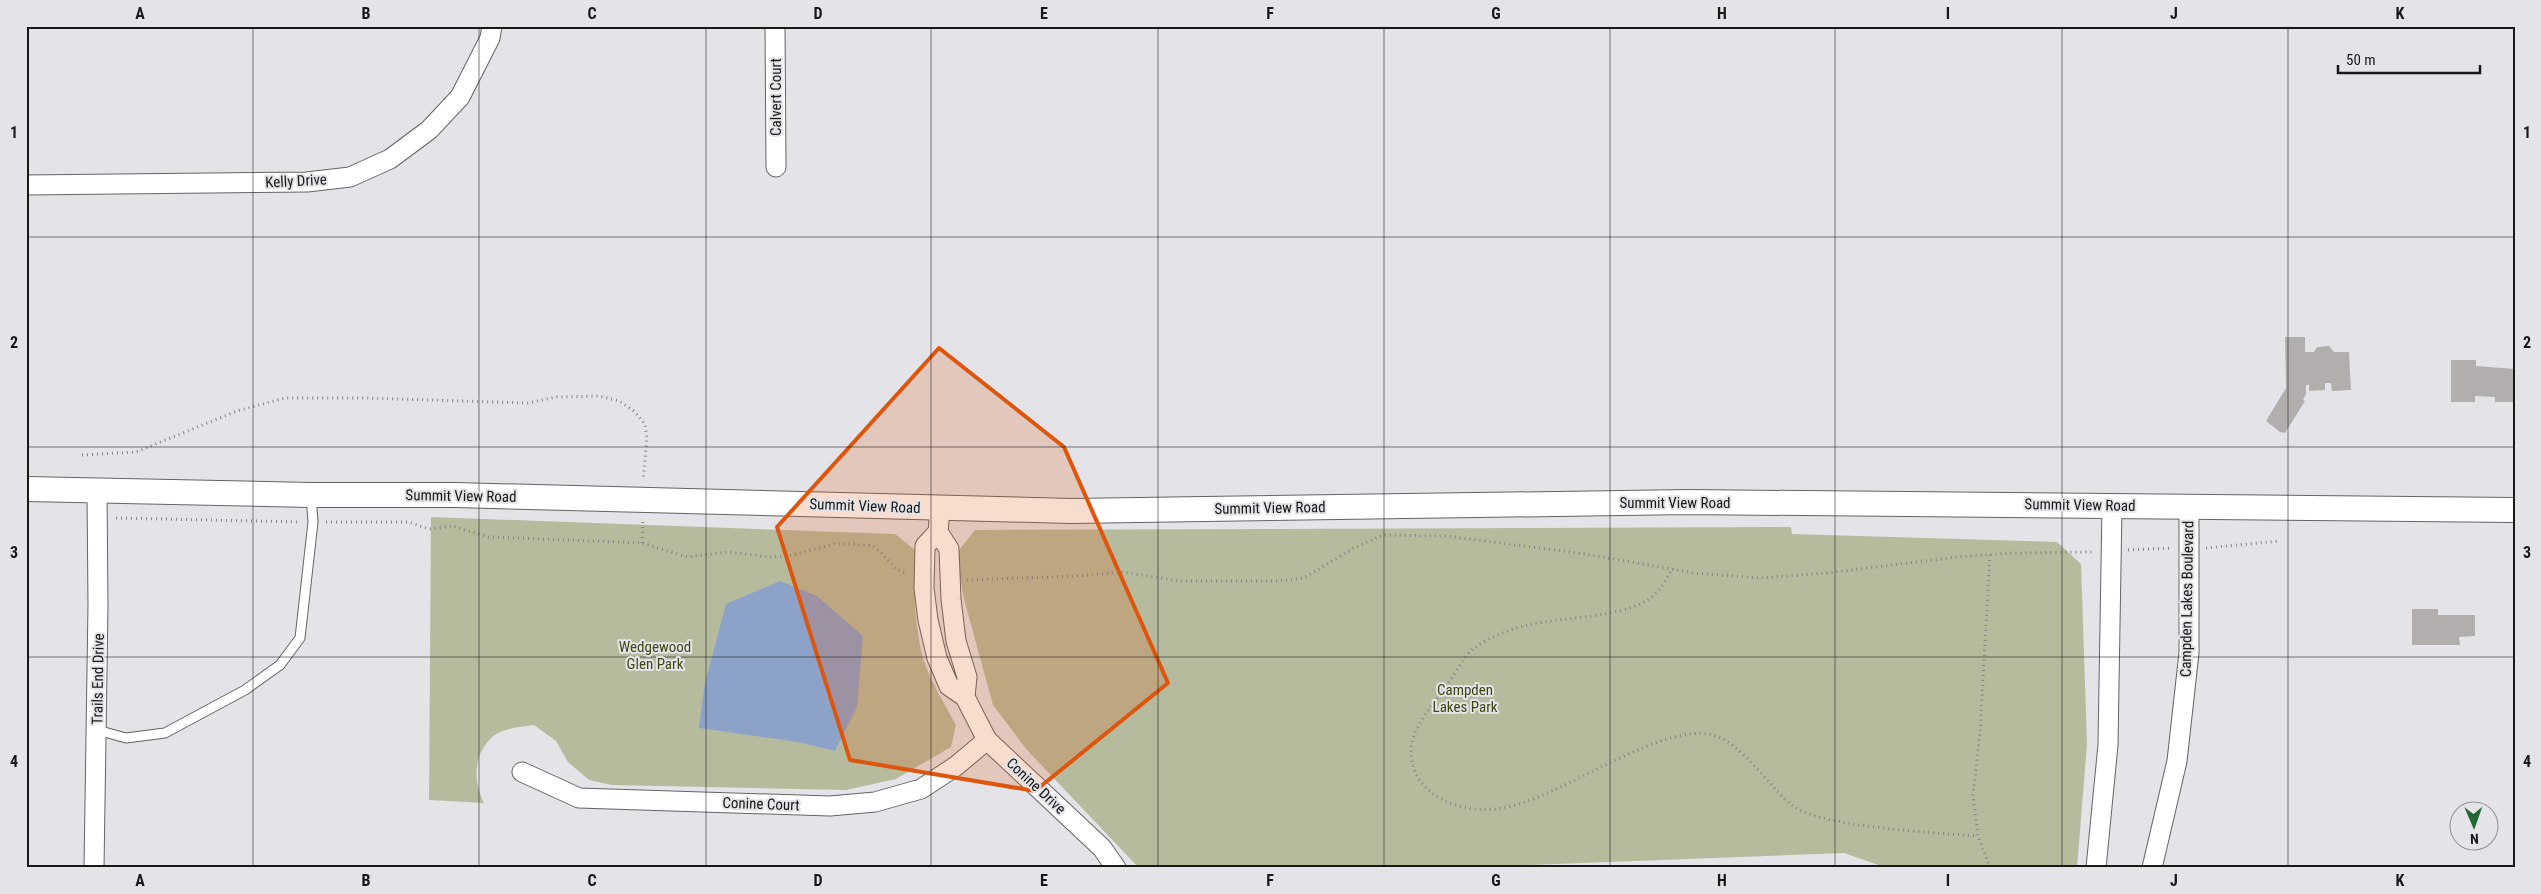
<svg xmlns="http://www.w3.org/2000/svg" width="2541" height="894" font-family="'Roboto Condensed',sans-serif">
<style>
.green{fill:#b7bb9e}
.water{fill:#8da2c8}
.building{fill:#b1aead}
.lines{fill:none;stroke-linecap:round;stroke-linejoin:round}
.service-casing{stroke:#646466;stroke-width:11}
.minor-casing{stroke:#646466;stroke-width:21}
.tertiary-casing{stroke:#646466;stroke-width:26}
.path{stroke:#848486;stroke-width:3;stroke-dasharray:1 4;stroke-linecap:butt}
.service{stroke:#fff;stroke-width:9}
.minor{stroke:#fff;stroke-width:19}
.tertiary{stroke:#fff;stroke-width:24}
.marked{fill:#de560d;fill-opacity:0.2;stroke:#de560d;stroke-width:4;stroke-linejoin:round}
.grid{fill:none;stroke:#181819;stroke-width:1;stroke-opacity:0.55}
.labels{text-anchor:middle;stroke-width:4;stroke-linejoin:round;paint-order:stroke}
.street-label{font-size:15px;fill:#181819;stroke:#e4e4e8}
.park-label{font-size:15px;fill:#404511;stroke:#e4e4e8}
.neatline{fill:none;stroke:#181819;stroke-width:2}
.grid-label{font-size:16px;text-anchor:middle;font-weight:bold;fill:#181819}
</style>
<rect width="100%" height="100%" fill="#e4e4e8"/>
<path class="green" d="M 431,517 L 895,534 L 915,550 C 914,582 914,614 920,645 C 925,673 943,701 956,725 L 951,747 L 896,779 L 846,790 L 612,785 L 589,780 L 568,762 L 556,741 L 534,725 C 521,727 502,728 492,737 C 473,755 473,781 484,803 L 429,800 Z
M 1791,527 L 1792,534 L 2057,542 L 2081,564 L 2087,744 L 2077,868 L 1887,868 L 1844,853 L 1455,868 L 1139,868 L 1027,750 L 993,705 L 964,599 L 956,554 L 975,530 Z"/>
<path class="water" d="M 780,581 L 817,596 L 863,636 L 857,707 L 835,751 L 798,742 L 699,728 L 705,683 L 726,604 Z"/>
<path class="building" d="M 2285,337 L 2305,337 L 2305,352 L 2314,352 L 2317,347 L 2329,346 L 2334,352 L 2349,352 L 2351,390 L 2332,391 L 2331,383 L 2325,383 L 2325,390 L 2309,391 L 2309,385 L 2306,385 L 2306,394 L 2303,400 L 2305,401 L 2285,433 L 2280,432 L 2266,421 L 2286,388 Z
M 2451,360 L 2476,360 L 2476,366 L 2515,369 L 2515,402 L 2495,402 L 2495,397 L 2475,396 L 2475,402 L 2451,402 Z
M 2412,609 L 2438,609 L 2438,615 L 2475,615 L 2475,636 L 2459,637 L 2460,645 L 2412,645 Z"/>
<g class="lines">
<defs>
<path id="service" d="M 97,730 L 126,738 L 165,733 L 245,690 L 280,665 L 300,638 L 313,522 L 311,495"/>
<path id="minor" d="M 775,26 L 776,167
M 26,185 L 307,182 L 350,177 L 390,159 L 429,130 L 460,97 L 490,38 L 492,26
M 940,509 L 938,532 L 925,546 L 924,588 L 928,620 L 937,658 L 949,686 L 965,697 L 987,740 L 1102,848 L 1116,868
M 938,532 L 949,549 L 951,599 L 956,641 L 967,677 L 965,697
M 522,772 L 579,798 L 830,806 L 875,802 L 921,789 L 956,766 L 987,740
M 94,868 L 98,605 L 97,491
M 2096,868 L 2108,745 L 2112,506
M 2152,868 L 2177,761 L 2189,653 L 2189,507"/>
<path id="tertiary" d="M 26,489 L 311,495 L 455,495 L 1071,511 L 1688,502 L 2515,510"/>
</defs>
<use href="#service" class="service-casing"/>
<use href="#minor" class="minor-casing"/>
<use href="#tertiary" class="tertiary-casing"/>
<path class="path" d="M 82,455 L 136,452 L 237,411 L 285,398 L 365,398 L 528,403 L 557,397 L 599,396 L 619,401 L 634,411 L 645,424 L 647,438 L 643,480
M 116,518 L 300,522
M 326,522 L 409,522 L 429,529 L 452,526 L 489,537 L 642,543 L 687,557 L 728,552 L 770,557 L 788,556 L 834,544 L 854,544 L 872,546 L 880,551 L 897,570 L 907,573
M 642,543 L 643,519
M 2206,548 L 2280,541
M 2128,550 L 2172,548
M 1990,555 L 1980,732 L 1973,795 L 1978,836 L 1990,868
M 1673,568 C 1668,576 1663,586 1656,593 C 1631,619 1563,616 1528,625 C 1510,629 1487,638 1473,649 C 1463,658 1455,674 1447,685 C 1434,704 1412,726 1411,750 C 1410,797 1464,815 1503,808 C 1562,798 1665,718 1716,736 C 1743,745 1771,789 1793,806 C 1819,827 1940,833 1978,836
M 967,580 L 1077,576 L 1122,572 L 1179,581 L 1279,581 L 1304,578 L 1352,549 L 1383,535 L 1446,536 L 1585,554 L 1694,573 L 1759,578 L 1828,573 L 1956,557 L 2014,553 L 2094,552"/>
<use href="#service" class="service"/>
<use href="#minor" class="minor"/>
<use href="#tertiary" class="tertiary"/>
</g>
<path class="marked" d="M 939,348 L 1064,447 L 1168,683 L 1035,791 L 850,760 L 777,527 Z"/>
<path class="grid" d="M 253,26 L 253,868M 479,26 L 479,868M 706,26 L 706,868M 931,26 L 931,868M 1158,26 L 1158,868M 1384,26 L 1384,868M 1610,26 L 1610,868M 1835,26 L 1835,868M 2062,26 L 2062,868M 2288,26 L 2288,868M 26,237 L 2515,237M 26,447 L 2515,447M 26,657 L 2515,657"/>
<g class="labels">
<g class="street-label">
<text transform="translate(776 97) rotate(-90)" y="5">Calvert Court</text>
<text transform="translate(296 181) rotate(-3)" y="5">Kelly Drive</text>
<text transform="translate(461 496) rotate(1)" y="5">Summit View Road</text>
<text x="1675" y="508">Summit View Road</text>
<text transform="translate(2080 505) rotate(1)" y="5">Summit View Road</text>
<text transform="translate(865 506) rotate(2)" y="5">Summit View Road</text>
<text transform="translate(1270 508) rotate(-1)" y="5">Summit View Road</text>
<text transform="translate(2187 599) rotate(-89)" y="5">Campden Lakes Boulevard</text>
<text transform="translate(98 679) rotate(-89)" y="5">Trails End Drive</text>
<text transform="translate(1036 786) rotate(43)" y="5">Conine Drive</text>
<text transform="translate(761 804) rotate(2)" y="5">Conine Court</text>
</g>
<g class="park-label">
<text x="655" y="652">Wedgewood<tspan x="655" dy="17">Glen Park</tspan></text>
<text x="1465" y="695">Campden<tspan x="1465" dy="17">Lakes Park</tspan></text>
</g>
</g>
<rect width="2541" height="894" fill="none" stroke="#e4e4e8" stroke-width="55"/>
<g transform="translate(2474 826) rotate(178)"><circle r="24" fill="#e4e4e8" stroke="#929295"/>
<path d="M0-4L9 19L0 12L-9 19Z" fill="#246732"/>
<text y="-8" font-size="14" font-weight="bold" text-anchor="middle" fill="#181819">N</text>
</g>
<path d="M2338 65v8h142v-8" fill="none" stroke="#181819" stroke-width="2.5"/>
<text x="2346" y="65" font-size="15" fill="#181819" stroke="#e4e4e8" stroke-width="4" paint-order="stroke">50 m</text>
<rect x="28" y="28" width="2486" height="838" class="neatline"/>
<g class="grid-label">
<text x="140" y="19">A</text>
<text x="366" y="19">B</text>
<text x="592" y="19">C</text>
<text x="818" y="19">D</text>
<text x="1044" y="19">E</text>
<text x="1270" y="19">F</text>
<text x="1496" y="19">G</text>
<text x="1722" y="19">H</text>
<text x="1948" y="19">I</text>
<text x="2174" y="19">J</text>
<text x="2400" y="19">K</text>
<text x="14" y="138">1</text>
<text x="2527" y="138">1</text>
<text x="14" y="348">2</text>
<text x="2527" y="348">2</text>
<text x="14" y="558">3</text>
<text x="2527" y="558">3</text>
<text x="14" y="767">4</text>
<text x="2527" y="767">4</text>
<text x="140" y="886">A</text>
<text x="366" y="886">B</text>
<text x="592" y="886">C</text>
<text x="818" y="886">D</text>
<text x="1044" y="886">E</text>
<text x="1270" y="886">F</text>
<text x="1496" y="886">G</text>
<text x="1722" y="886">H</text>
<text x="1948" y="886">I</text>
<text x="2174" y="886">J</text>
<text x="2400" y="886">K</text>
</g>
</svg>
